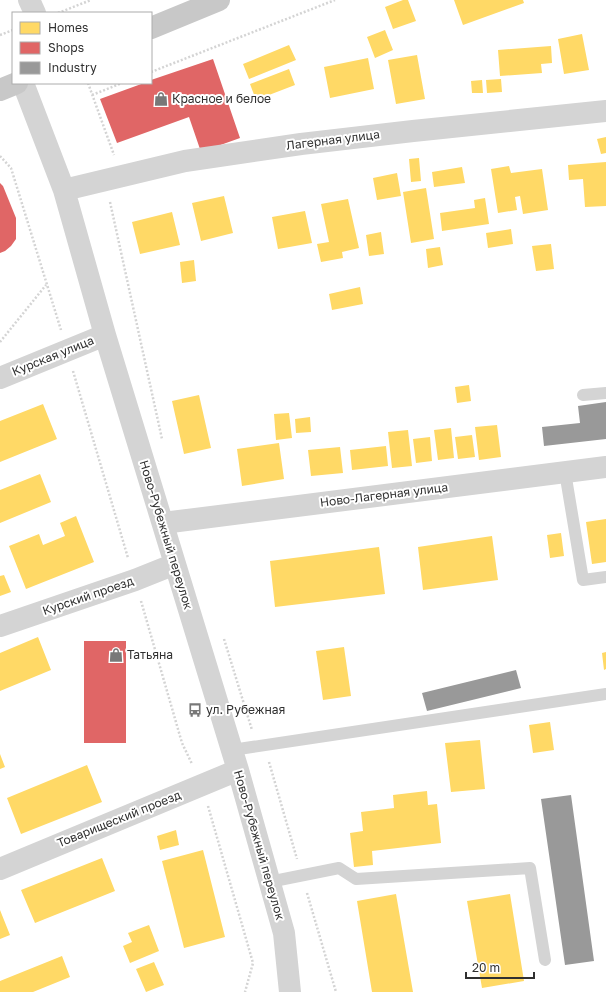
<svg xmlns="http://www.w3.org/2000/svg" width="606" height="992" font-family="'Golos Text',sans-serif">
<style>
.homes{fill:#ffd966}
.shops{fill:#e06666}
.industry{fill:#999}
.lines{fill:none;stroke-linecap:round;stroke-linejoin:round}
.path{stroke:#d4d4d4;stroke-width:2.5;stroke-dasharray:2 2;stroke-linecap:butt}
.service{stroke:#d4d4d4;stroke-width:12}
.minor{stroke:#d4d4d4;stroke-width:22}
.primary{stroke:#c8c8c8;stroke-width:22}
.labels{text-anchor:middle;stroke-width:4;stroke-linejoin:round;paint-order:stroke}
.poi-label{font-size:12px;fill:#303030;stroke:#fff;text-anchor:start}
.street-label{font-size:12px;fill:#303030;stroke:#fff}
</style>
<rect width="100%" height="100%" fill="#fff"/>
<path class="homes" d="M 403,0 L 408,0 L 416,21 L 393,29 L 385,7 Z
M 454,0 L 523,0 L 524,3 L 463,25 Z
M 385,30 L 393,50 L 375,58 L 367,37 Z
M 582,34 L 589,70 L 564,74 L 558,39 Z
M 289,45 L 296,60 L 249,79 L 243,64 Z
M 551,46 L 552,63 L 541,64 L 542,73 L 500,76 L 498,50 Z
M 417,55 L 425,99 L 396,104 L 388,60 Z
M 368,58 L 374,89 L 330,98 L 324,67 Z
M 289,69 L 295,85 L 256,100 L 250,84 Z
M 501,79 L 502,92 L 487,93 L 486,80 Z
M 482,80 L 483,93 L 472,93 L 471,81 Z
M 606,137 L 606,153 L 601,154 L 597,139 Z
M 419,158 L 421,181 L 411,182 L 409,159 Z
M 606,162 L 606,206 L 585,207 L 583,179 L 569,180 L 568,165 Z
M 509,166 L 511,173 L 542,169 L 548,210 L 523,214 L 520,196 L 515,197 L 517,210 L 498,213 L 491,169 Z
M 462,167 L 465,183 L 434,187 L 432,172 Z
M 397,173 L 401,196 L 377,200 L 373,178 Z
M 426,188 L 434,239 L 411,243 L 403,192 Z
M 224,196 L 233,233 L 201,241 L 192,203 Z
M 485,198 L 489,224 L 442,231 L 440,213 L 475,208 L 474,200 Z
M 348,199 L 359,248 L 342,252 L 343,258 L 321,262 L 317,244 L 329,242 L 321,204 Z
M 305,211 L 312,243 L 278,249 L 272,217 Z
M 172,212 L 180,245 L 140,254 L 132,222 Z
M 511,229 L 513,244 L 488,248 L 486,233 Z
M 381,232 L 384,254 L 369,256 L 366,235 Z
M 551,244 L 554,269 L 536,271 L 532,246 Z
M 440,247 L 443,265 L 428,268 L 426,249 Z
M 194,260 L 196,281 L 182,283 L 180,262 Z
M 360,287 L 363,304 L 332,310 L 329,294 Z
M 469,385 L 471,401 L 457,403 L 455,387 Z
M 199,395 L 211,448 L 184,454 L 172,401 Z
M 43,404 L 57,439 L 0,462 L 0,421 Z
M 289,413 L 292,438 L 276,440 L 274,414 Z
M 310,417 L 311,432 L 296,433 L 295,419 Z
M 497,425 L 501,457 L 479,460 L 475,427 Z
M 451,428 L 454,458 L 438,460 L 434,430 Z
M 408,430 L 412,466 L 392,468 L 388,432 Z
M 472,435 L 475,457 L 458,459 L 455,437 Z
M 430,437 L 432,461 L 416,463 L 413,439 Z
M 279,443 L 284,479 L 242,486 L 237,449 Z
M 386,446 L 388,466 L 352,470 L 350,450 Z
M 340,447 L 343,473 L 311,476 L 308,450 Z
M 40,474 L 51,502 L 0,523 L 0,490 Z
M 76,516 L 94,562 L 26,589 L 9,546 L 39,534 L 43,545 L 65,536 L 60,523 Z
M 606,519 L 606,562 L 592,564 L 586,522 Z
M 561,533 L 564,556 L 550,558 L 547,535 Z
M 492,536 L 498,580 L 423,590 L 418,547 Z
M 379,547 L 385,594 L 275,607 L 270,561 Z
M 4,575 L 11,592 L 0,596 L 0,576 Z
M 38,637 L 51,670 L 0,691 L 0,653 Z
M 344,647 L 351,696 L 323,700 L 316,651 Z
M 606,652 L 606,669 L 604,670 L 602,653 Z
M 550,722 L 554,750 L 533,753 L 529,725 Z
M 480,740 L 485,789 L 451,792 L 445,743 Z
M 0,754 L 5,767 L 0,769 Z
M 87,765 L 102,802 L 21,834 L 7,798 Z
M 427,791 L 428,805 L 437,804 L 441,843 L 372,851 L 373,865 L 354,867 L 350,833 L 363,831 L 361,812 L 394,808 L 393,795 Z
M 176,830 L 179,845 L 160,850 L 157,836 Z
M 203,850 L 225,937 L 184,948 L 162,861 Z
M 102,858 L 115,891 L 35,923 L 21,890 Z
M 396,894 L 413,992 L 372,992 L 357,901 Z
M 510,894 L 524,981 L 482,988 L 467,901 Z
M 0,910 L 10,935 L 0,939 Z
M 149,925 L 159,951 L 130,963 L 123,946 L 132,942 L 128,933 Z
M 62,956 L 70,977 L 33,992 L 0,992 L 0,981 Z
M 154,962 L 164,985 L 146,992 L 136,969 Z"/>
<path class="shops" d="M 213,59 L 240,138 L 201,152 L 189,117 L 117,143 L 100,99 L 144,83 L 151,83 L 151,80 Z
M 0,183 L 3,186 L 16,218 L 16,239 L 11,246 L 5,251 L 0,253 Z
M 84,641 L 126,641 L 126,743 L 84,743 Z"/>
<path class="industry" d="M 606,402 L 606,439 L 544,446 L 542,427 L 580,423 L 578,406 Z
M 516,670 L 521,688 L 427,711 L 422,693 Z
M 571,795 L 594,961 L 565,965 L 541,799 Z"/>
<g class="lines">
<path class="path" d="M 58,13 L 91,0
M 0,35 L 13,30
M 151,72 L 335,0
M 88,83 L 114,155
M 92,95 L 122,83
M 0,156 L 11,168 L 61,330
M 110,202 L 162,439
M 0,342 L 46,285
M 73,371 L 128,558
M 141,601 L 182,743 L 192,764
M 224,639 L 252,730
M 269,762 L 297,859
M 208,806 L 253,963 L 245,992
M 307,893 L 336,992"/>
<path class="service" d="M 583,395 L 606,393
M 565,472 L 583,580 L 606,577
M 232,750 L 606,694
M 269,882 L 339,868 L 356,879 L 530,868 L 545,960"/>
<path class="minor" d="M 29,0 L 35,13
M 23,83 L 64,190 L 105,335 L 238,770 L 284,933 L 290,992
M 64,190 L 185,161 L 301,144 L 413,131 L 606,111
M 0,378 L 105,335
M 163,523 L 606,467
M 0,626 L 135,580 L 175,564
M 0,869 L 238,770"/>
<path class="primary" d="M 151,28 L 219,0
M 0,90 L 17,83"/>
</g>
<defs>
<symbol id="shop-bare" viewBox="-9 -9 18 18"><path d="M-5-2.5h2.3a2.7 3.5 0 0 1 5.4 0H5L5.5 6h-11ZM-1.5-2.5h3a1.5 2.3 0 0 0-3 0Z" fill="#787878" stroke="#fff" stroke-width="2.5" paint-order="stroke"/></symbol>
<symbol id="bus-bare" viewBox="-9 -9 18 18"><path d="M-5-6H5V4H4V6H2V4H-2V6H-4V4H-5ZM-3.5-4V0h7V-4ZM-3.5 1.2v1.5H-2V1.2ZM2 1.2v1.5H3.5V1.2Z" fill="#787878" stroke="#fff" stroke-width="2.5" paint-order="stroke"/></symbol>
</defs>
<g fill-rule="evenodd">
<use href="#shop-bare" x="151" y="89" width="20" height="20"/>
<use href="#shop-bare" x="106" y="645" width="20" height="20"/>
<use href="#bus-bare" x="185" y="700" width="20" height="20"/>
</g>
<g class="labels">
<g class="poi-label">
<text x="172" y="103">Красное и белое</text>
<text x="127" y="659">Татьяна</text>
<text x="206" y="714">ул. Рубежная</text>
</g>
<g class="street-label">
<text transform="translate(333 140) rotate(-7)" y="4">Лагерная улица</text>
<text transform="translate(53 356) rotate(-22)" y="4">Курская улица</text>
<text transform="translate(384 495) rotate(-7)" y="4">Ново-Лагерная улица</text>
<text transform="translate(166 535) rotate(73)" y="4">Ново-Рубежный переулок</text>
<text transform="translate(88 596) rotate(-19)" y="4">Курский проезд</text>
<text transform="translate(119 819) rotate(-22)" y="4">Товарищеский проезд</text>
<text transform="translate(259 845) rotate(74)" y="4">Ново-Рубежный переулок</text>
</g>
</g>
<rect x="12" y="12" width="140" height="72" fill="#ffffff" stroke="#acacac"/>
<rect x="20" y="22" width="20" height="12" fill="#ffd966" stroke="#acacac"/>
<text x="48" y="32" font-size="12" fill="#303030">Homes</text>
<rect x="20" y="42" width="20" height="12" fill="#e06666" stroke="#acacac"/>
<text x="48" y="52" font-size="12" fill="#303030">Shops</text>
<rect x="20" y="62" width="20" height="12" fill="#999999" stroke="#acacac"/>
<text x="48" y="72" font-size="12" fill="#303030">Industry</text>
<path d="M466 972v6h68v-6" fill="none" stroke="#303030" stroke-width="2"/>
<text x="472" y="972" font-size="12" fill="#303030" stroke="#ffffff" stroke-width="3" paint-order="stroke">20 m</text>
</svg>
